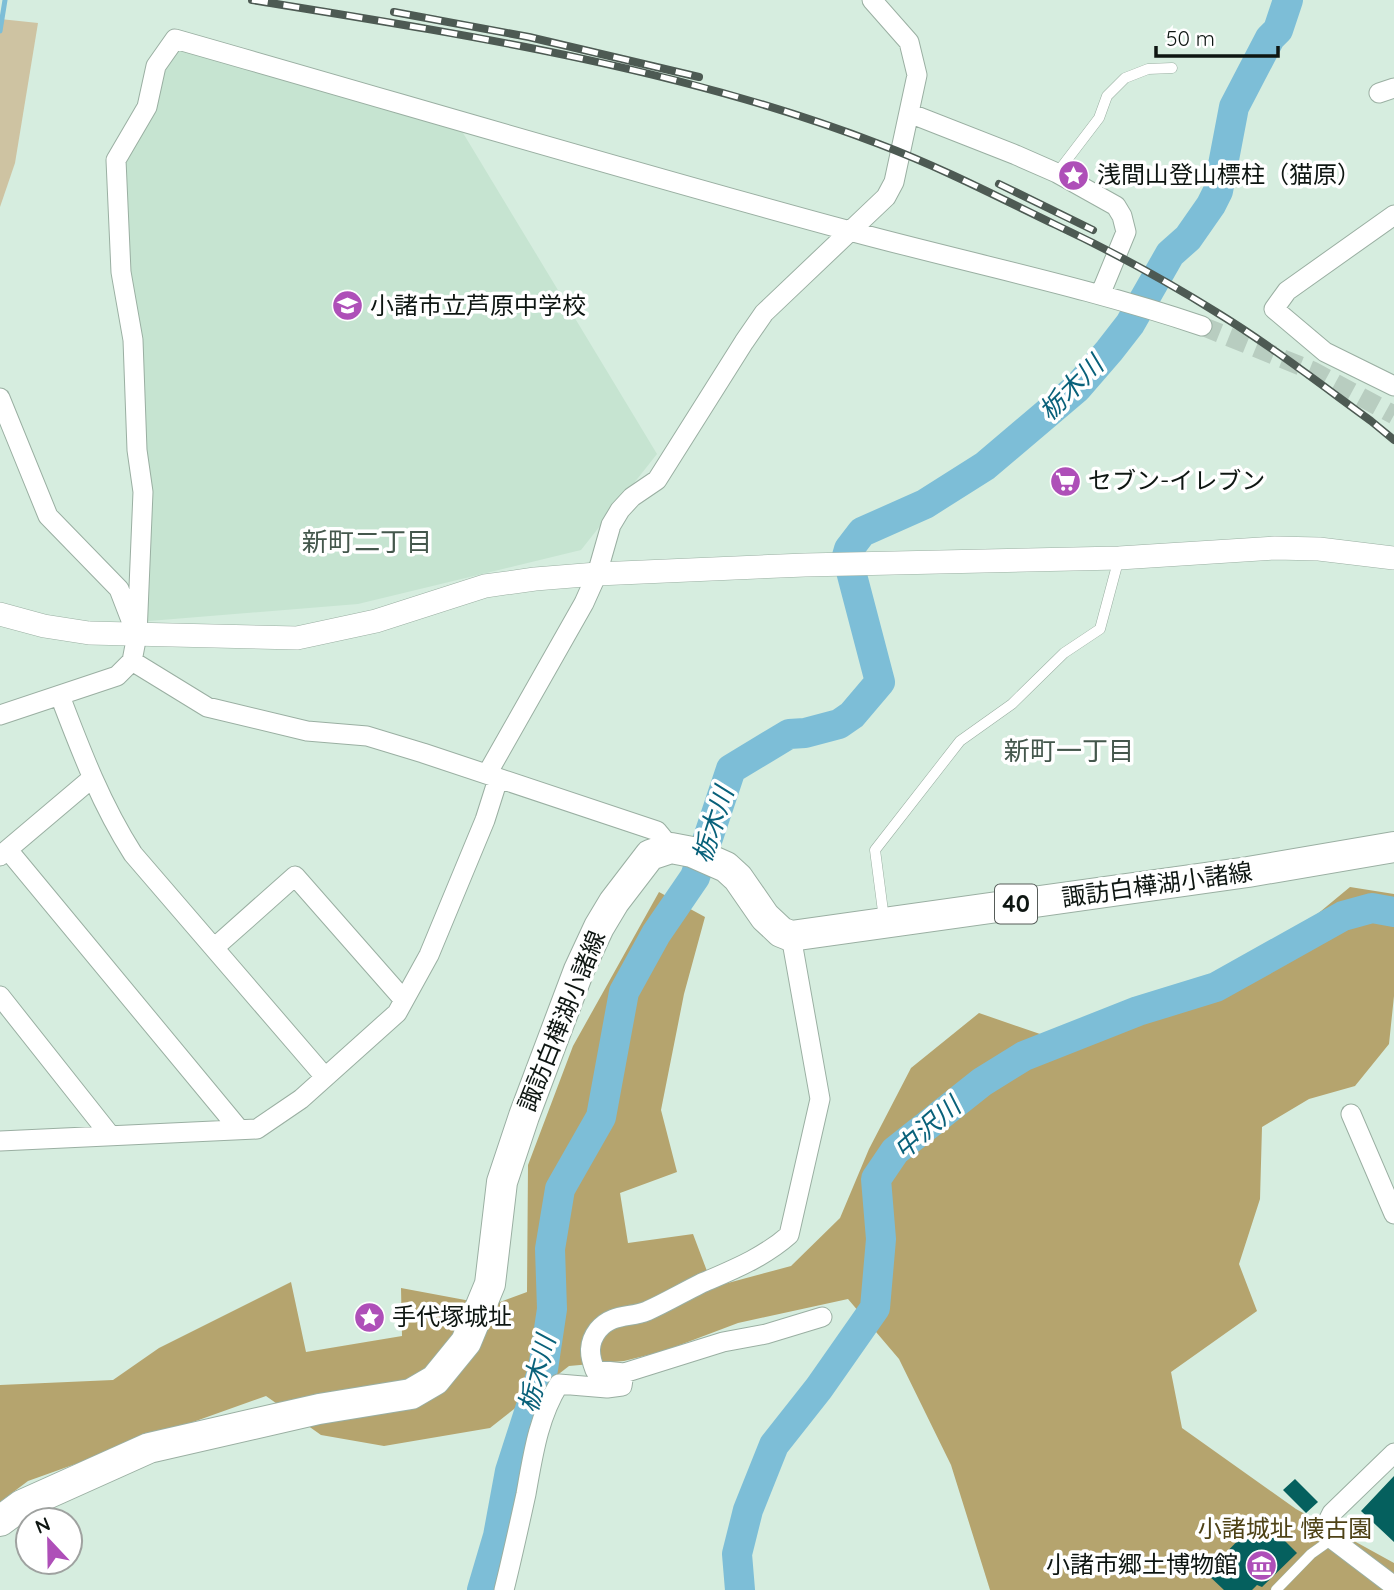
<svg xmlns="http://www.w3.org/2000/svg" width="1394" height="1590" font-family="Quicksand,'Noto Sans JP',sans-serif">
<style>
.built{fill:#c6e4d1}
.green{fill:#cec3a2}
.forest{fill:#b5a46e}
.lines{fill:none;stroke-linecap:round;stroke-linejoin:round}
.stream{stroke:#7dbed7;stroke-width:5}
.river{stroke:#7dbed7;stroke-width:30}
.building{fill:#05605e}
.minor-tunnel{stroke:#b8cdc0;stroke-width:19;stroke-dasharray:19 10;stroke-linecap:butt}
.service-casing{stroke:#9aafa2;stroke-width:11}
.minor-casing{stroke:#9aafa2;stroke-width:21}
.tertiary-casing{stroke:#9aafa2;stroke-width:24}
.primary-casing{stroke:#9aafa2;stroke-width:32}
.service{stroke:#fff;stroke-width:10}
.minor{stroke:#fff;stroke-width:19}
.tertiary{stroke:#fff;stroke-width:23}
.primary{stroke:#fff;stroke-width:30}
.rail-casing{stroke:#4d5a53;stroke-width:8}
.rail{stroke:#fff;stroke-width:5;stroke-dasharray:16;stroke-linecap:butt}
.labels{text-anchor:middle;stroke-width:7;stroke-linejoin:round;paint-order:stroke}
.shield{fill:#fff;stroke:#565c59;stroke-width:2}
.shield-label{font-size:23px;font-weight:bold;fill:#0e1612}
.poi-label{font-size:24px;fill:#0e1612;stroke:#fff;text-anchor:start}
.street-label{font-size:24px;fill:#0e1612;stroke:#fff}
.park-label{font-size:24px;fill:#4e4216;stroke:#fff}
.water-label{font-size:26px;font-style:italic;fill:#09617a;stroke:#fff}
.neighbourhood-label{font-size:26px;fill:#44574c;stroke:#fff}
</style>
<rect width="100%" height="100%" fill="#d6eddf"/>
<path class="built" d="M 175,39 L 454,118 L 657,454 L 581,550 L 358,604 L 149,621 L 137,635 L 137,450 L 116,160 Z"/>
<path class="green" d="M 0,19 L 38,23 L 15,163 L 0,207 Z"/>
<path class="forest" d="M 1350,887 L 1394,894 L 1394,996 L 1389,1044 L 1355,1086 L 1309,1099 L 1262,1127 L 1260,1199 L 1239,1264 L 1257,1311 L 1171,1372 L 1182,1428 L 1296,1509 L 1394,1563 L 1394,1590 L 990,1590 L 951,1465 L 899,1359 L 848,1299 L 738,1323 L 664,1351 L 624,1361 L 569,1366 L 490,1428 L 384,1446 L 321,1435 L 266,1396 L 28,1481 L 0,1502 L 0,1385 L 113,1380 L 159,1348 L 291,1282 L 306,1352 L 402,1336 L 401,1288 L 492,1305 L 527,1292 L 528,1165 L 573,1046 L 659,892 L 705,917 L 684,994 L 661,1110 L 677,1172 L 620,1193 L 628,1243 L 693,1234 L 713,1287 L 791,1266 L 840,1218 L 869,1149 L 911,1068 L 979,1013 L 1075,1046 L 1215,999 Z"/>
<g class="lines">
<path class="stream" d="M 0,31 L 5,0"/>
<path class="river" d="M 482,1590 L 498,1536 L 510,1471 L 543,1369 L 552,1309 L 550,1249 L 560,1189 L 601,1117 L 624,992 L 656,934 L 695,877 L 731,769 L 789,734 L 805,733 L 839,724 L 852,715 L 880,682 L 847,556 L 849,549 L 862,532 L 925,504 L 985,466 L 1077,388 L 1109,351 L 1130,324 L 1170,254 L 1188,238 L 1211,205 L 1218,191 L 1234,107 L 1270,38 L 1278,30 L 1288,0
M 740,1590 L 737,1554 L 748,1510 L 774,1445 L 819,1388 L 875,1308 L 881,1239 L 876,1179 L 895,1151 L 982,1082 L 1024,1056 L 1138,1011 L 1216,987 L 1343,916 L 1372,908 L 1394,912"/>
</g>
<path class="building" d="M 1394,1476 L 1394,1542 L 1361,1511 Z
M 1295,1479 L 1318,1502 L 1306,1513 L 1283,1490 Z
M 1261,1517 L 1297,1553 L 1262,1587 L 1257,1585 L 1252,1590 L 1224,1590 L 1206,1573 Z"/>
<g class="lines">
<path class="minor-tunnel" d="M 1202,326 L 1313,371 L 1394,415"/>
<defs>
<path id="service" d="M 1057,173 L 1099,118 L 1107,96 L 1125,78 L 1148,69 L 1172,68
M 884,919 L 875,850 L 960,741 L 1012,704 L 1064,653 L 1100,629 L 1119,558
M 1276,1590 L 1311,1554 L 1332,1539"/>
<path id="minor" d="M 1379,93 L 1394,88
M 909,113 L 1016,155 L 1057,173 L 1116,206 L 1122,216 L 1126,232 L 1100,295
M 1394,215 L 1287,291 L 1274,309 L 1325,352 L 1394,386
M 0,398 L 48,516 L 119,589 L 134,628
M 132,661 L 207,707 L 307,731 L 367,736 L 423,753 L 657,831 L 671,848
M 60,696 C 81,751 101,804 133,854 L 325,1077
M 0,715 L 117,676 L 132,661 L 137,635 L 143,492 L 137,450 L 133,340 L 121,272 L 116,160 L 147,107 L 156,66 L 175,39 C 400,103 624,170 850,231 C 968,263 1087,287 1202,326
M 487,774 L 584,603 L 597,574 L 611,525 L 620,510 L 632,497 L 657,480 L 744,342 L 764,313 L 886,197 L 894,182 L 917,75 L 909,42 L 872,0
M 8,850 L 239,1129
M 0,856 L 91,779
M 791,936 L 820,1099 L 789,1235 C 763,1258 732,1270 700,1284 C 682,1293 665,1303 647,1311 C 630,1318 612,1313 598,1330 C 588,1343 589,1355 595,1370 L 624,1373 L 723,1342 L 766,1334 L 822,1317
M 214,948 L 295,876 L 404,1000
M 0,996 L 110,1135
M 1351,1114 L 1394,1214
M 0,1141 L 257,1129 L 301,1099 L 397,1013 L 429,955 L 485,820 L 498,779
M 1394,1453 L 1332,1513 L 1327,1523 L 1332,1539 L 1394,1586
M 504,1590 C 512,1558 519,1526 526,1494 C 533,1455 538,1418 559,1384 L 607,1388 L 622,1386 L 624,1373"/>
<path id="tertiary" d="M 0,614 L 44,626 L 89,633 L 297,638 L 376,621 L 485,586 L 535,579 L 597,574 L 805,565 L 1119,558 L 1275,548 L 1319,549 L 1394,558"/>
<path id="primary" d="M 0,1521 L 22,1505 L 149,1448 L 319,1409 L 411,1394 L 435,1380 L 466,1342 L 490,1284 L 502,1182 L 524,1116 L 579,970 L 599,927 L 614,902 L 650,855 L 671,848 L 692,852 L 726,867 L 738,878 L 765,917 L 781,932 L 791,936 L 1248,872 L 1394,847"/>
</defs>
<use href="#service" class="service-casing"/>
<use href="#minor" class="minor-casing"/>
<use href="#tertiary" class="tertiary-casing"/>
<use href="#primary" class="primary-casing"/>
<use href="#service" class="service"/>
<use href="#minor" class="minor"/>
<use href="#tertiary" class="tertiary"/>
<use href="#primary" class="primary"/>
<defs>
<path id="rail" d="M 252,0 C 462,34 679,67 879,144 C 940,167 998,197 1056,225 C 1111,251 1165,280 1216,312 C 1270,345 1320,384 1371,421 L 1394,440
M 394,12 L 529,37 L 699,77
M 999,184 L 1093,230"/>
</defs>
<use href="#rail" class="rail-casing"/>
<use href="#rail" class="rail"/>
</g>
<defs>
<symbol id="sight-disc" viewBox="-11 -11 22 22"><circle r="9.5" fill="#ae4fb8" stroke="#fff"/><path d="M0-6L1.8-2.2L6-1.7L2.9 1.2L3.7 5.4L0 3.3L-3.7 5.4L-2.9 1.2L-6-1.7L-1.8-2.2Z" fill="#fff"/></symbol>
<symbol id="school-disc" viewBox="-11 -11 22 22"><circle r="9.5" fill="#ae4fb8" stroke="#fff"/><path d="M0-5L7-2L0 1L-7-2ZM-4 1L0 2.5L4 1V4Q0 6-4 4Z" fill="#fff"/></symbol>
<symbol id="supermarket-disc" viewBox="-11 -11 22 22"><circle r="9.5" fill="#ae4fb8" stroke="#fff"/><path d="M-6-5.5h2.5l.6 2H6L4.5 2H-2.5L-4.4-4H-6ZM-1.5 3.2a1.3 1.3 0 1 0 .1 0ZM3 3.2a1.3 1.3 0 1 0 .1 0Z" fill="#fff"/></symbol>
<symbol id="museum-disc" viewBox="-11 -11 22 22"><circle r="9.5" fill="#ae4fb8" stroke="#fff"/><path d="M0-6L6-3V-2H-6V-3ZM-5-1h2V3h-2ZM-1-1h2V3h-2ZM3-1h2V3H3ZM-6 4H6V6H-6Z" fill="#fff"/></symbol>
</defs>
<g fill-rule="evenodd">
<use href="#sight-disc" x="1056" y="158" width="35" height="35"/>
<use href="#school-disc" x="330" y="288" width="35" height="35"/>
<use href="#supermarket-disc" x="1048" y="464" width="35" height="35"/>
<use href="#sight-disc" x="352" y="1300" width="35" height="35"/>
<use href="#museum-disc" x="1244" y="1548" width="35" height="35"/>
</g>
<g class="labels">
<rect class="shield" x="995" y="884.5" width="42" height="39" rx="5"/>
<g class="shield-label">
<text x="1016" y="912">40</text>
</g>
<g class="poi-label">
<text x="1097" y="183">浅間山登山標柱（猫原）</text>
<text x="370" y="314">小諸市立芦原中学校</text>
<text x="1088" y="489">セブン-イレブン</text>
<text x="392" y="1325">手代塚城址</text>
<text x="1238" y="1573" text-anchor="end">小諸市郷土博物館</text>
</g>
<g class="street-label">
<text transform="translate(1157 885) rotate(-8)" y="8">諏訪白樺湖小諸線</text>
<text transform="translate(562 1021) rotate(-68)" y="8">諏訪白樺湖小諸線</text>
</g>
<g class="park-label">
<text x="1285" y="1537">小諸城址 懐古園</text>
</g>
<g class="water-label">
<text transform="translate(1071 388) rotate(-45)" y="9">栃木川</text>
<text transform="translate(713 825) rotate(-72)" y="9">栃木川</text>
<text transform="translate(927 1128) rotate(-41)" y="9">中沢川</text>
<text transform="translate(537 1374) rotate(-76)" y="9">栃木川</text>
</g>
<g class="neighbourhood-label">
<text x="367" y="551">新町二丁目</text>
<text x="1069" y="760">新町一丁目</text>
</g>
</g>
<g transform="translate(49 1541) rotate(338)"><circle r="33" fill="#ffffff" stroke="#9fa2a0" stroke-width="2"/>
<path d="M0-5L12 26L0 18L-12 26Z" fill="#ae4fb8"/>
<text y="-10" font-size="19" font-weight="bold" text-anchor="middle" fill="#0e1612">N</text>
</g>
<path d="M1156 46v10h122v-10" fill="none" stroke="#0e1612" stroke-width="3.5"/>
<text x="1166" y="46" font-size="21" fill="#0e1612" stroke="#ffffff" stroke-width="5" paint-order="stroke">50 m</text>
</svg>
